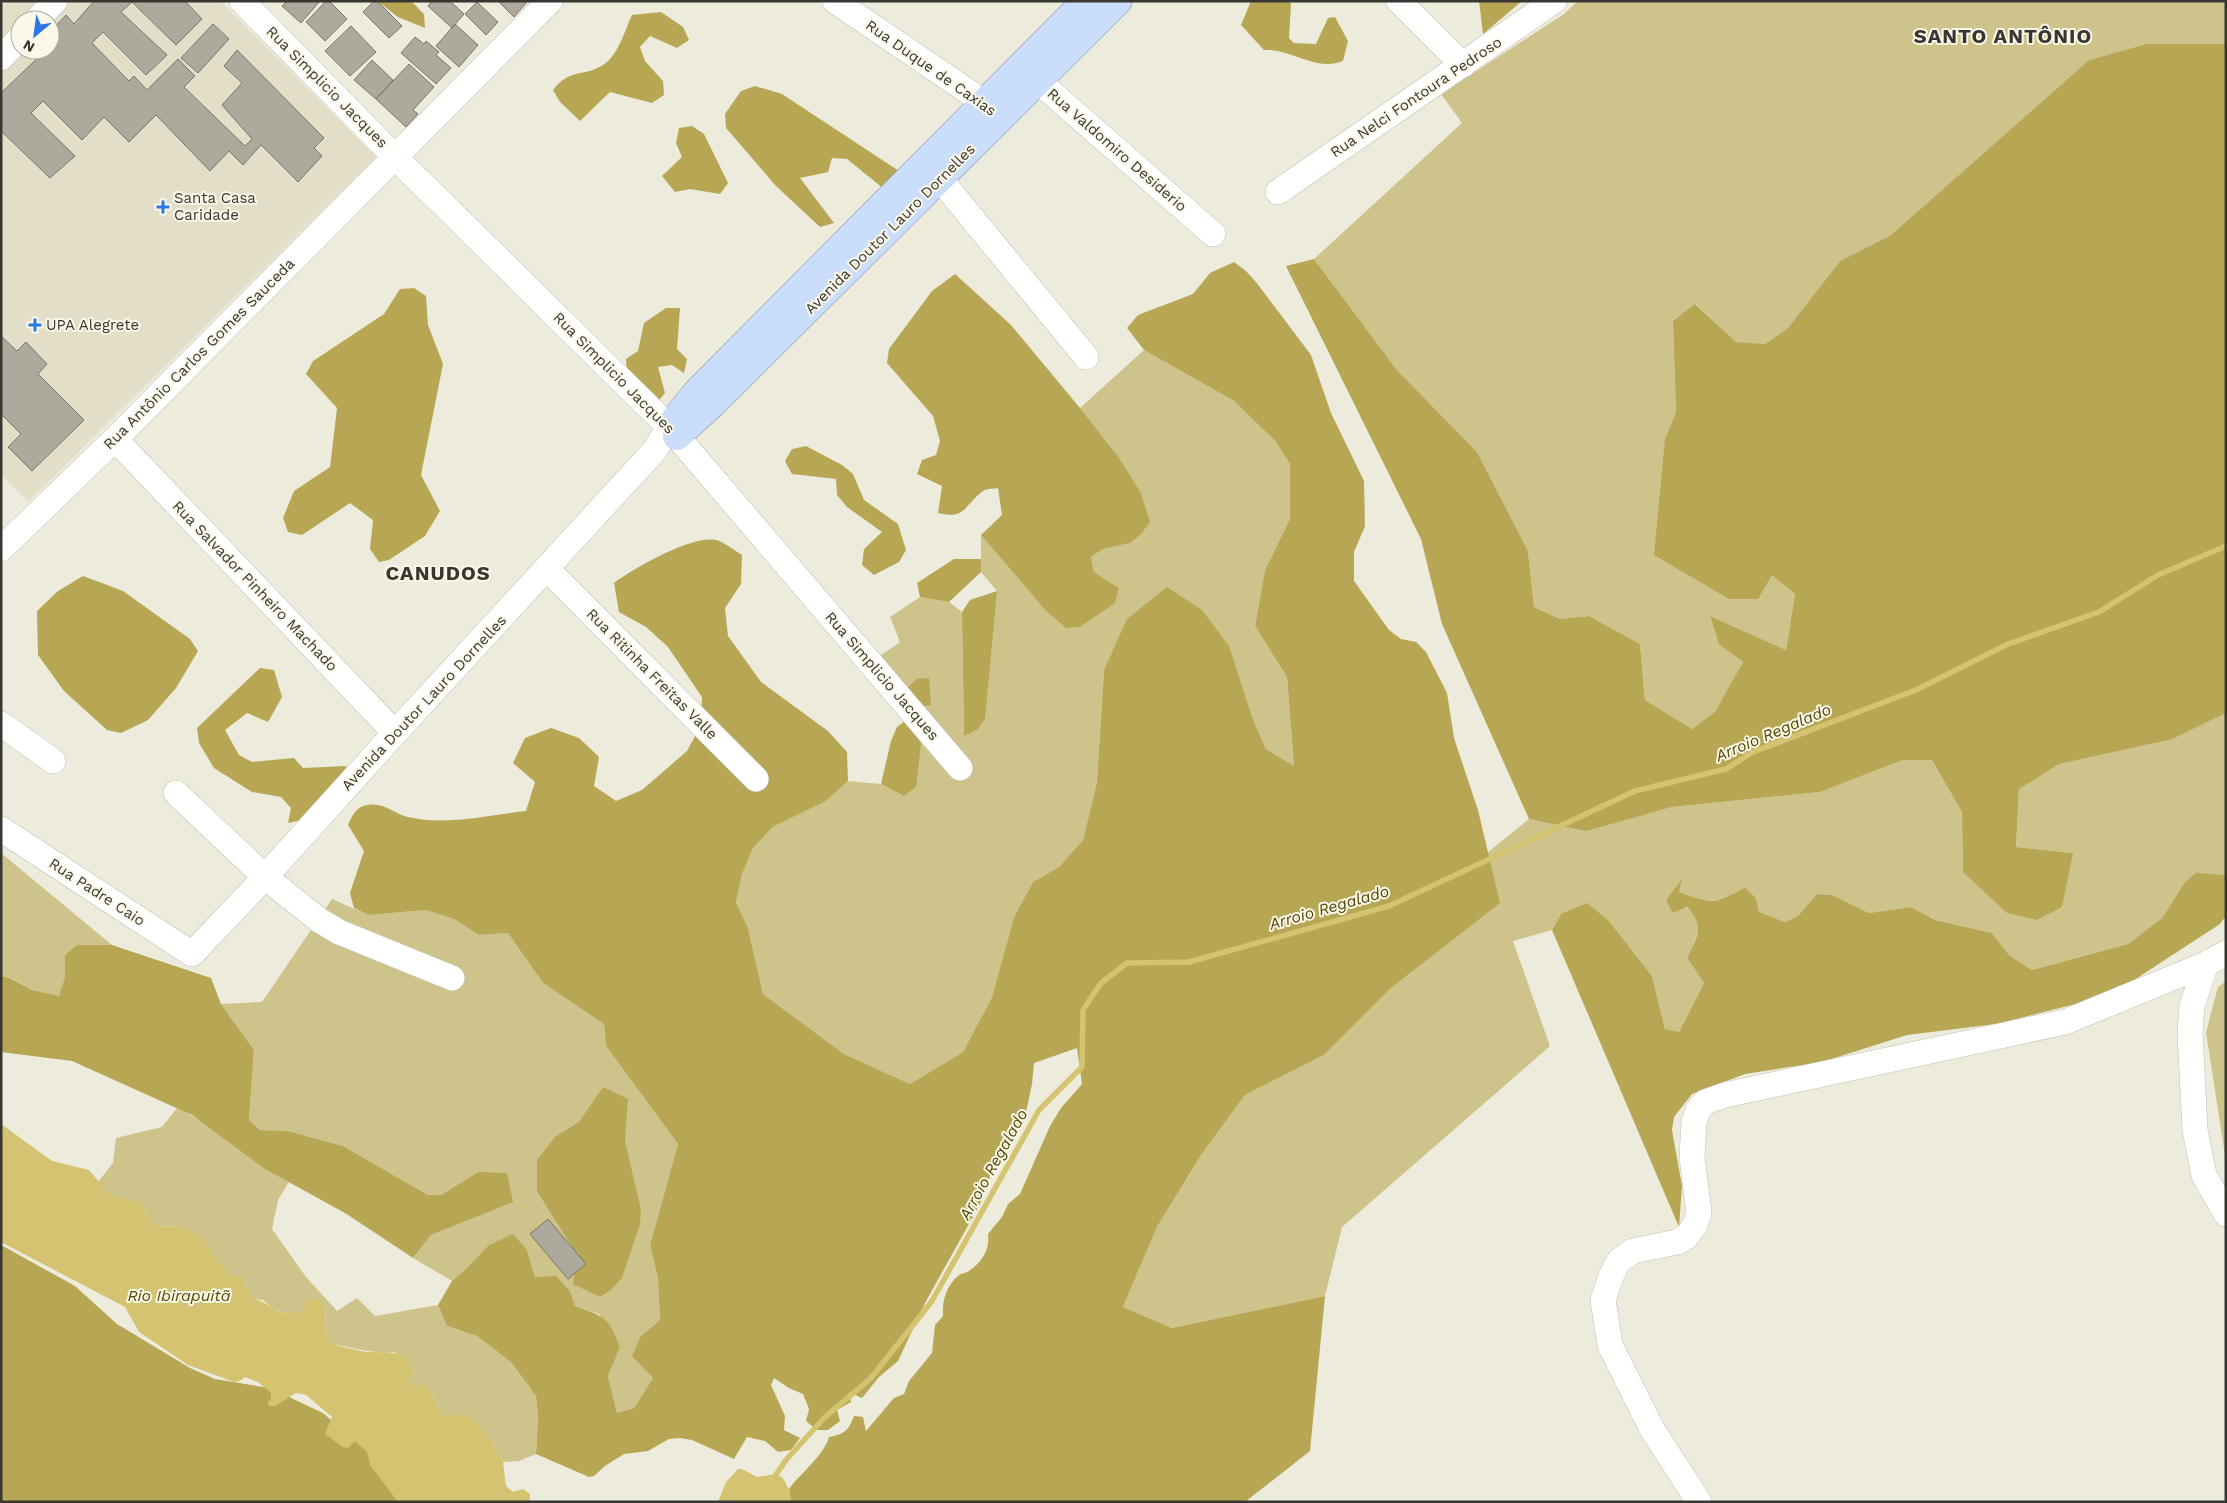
<svg xmlns="http://www.w3.org/2000/svg" width="2227" height="1503" font-family="'Work Sans',sans-serif">
<style>
.built{fill:#e2dec8;fill-rule:evenodd}
.green{fill:#cec38a}
.forest{fill:#b7a754}
.water{fill:#d4c471}
.lines{fill:none;stroke-linecap:round;stroke-linejoin:round}
.stream{stroke:#d4c471;stroke-width:5.5}
.building{fill:#adaa9d;stroke:#797669}
.minor-casing{stroke:#c1bfb1;stroke-width:26}
.major-casing{stroke:#7f94b1;stroke-width:29}
.minor{stroke:#fff;stroke-width:25}
.major{stroke:#caddfa;stroke-width:28}
.poi-dot{fill:#2a76e2;stroke:#fbf8e9;stroke-width:2}
.labels{text-anchor:middle;stroke-width:4;stroke-linejoin:round;paint-order:stroke}
.street-label{font-size:15px;fill:#373631;stroke:#fbf8e9}
.poi-label{font-size:15px;fill:#373631;stroke:#fbf8e9;text-anchor:start}
.water-label{font-size:16px;font-style:italic;fill:#524600;stroke:#fbf8e9}
.district-label{font-size:20px;font-weight:bold;letter-spacing:1px;fill:#373631;stroke:#fbf8e9}
</style>
<rect width="100%" height="100%" fill="#edebdc"/>
<path class="built" d="M 7,1 L 220,1 L 376,157 L 28,502 L 1,475 L 1,7 ZM 20,20 L 50,20 L 50,50 L 20,50 Z"/>
<path class="green" d="M 1578,1 L 2226,1 L 2226,44 L 2146,44 L 2089,60 L 1891,235 L 1840,261 L 1788,328 L 1765,344 L 1736,343 L 1696,304 L 1673,321 L 1676,412 L 1665,439 L 1772,574 L 1795,594 L 1786,650 L 1710,616 L 1719,643 L 1743,662 L 1715,713 L 1692,729 L 1645,700 L 1640,644 L 1589,616 L 1560,619 L 1534,607 L 1528,551 L 1477,452 L 1397,370 L 1314,259 L 1462,123 L 1441,94 L 1564,14 Z
M 1144,350 L 1234,401 L 1275,441 L 1290,464 L 1290,519 L 1265,570 L 1255,626 L 1287,677 L 1294,766 L 1266,749 L 1252,717 L 1104,670 L 1097,782 L 1083,840 L 1059,867 L 1033,882 L 1014,917 L 992,997 L 963,1052 L 910,1084 L 844,1054 L 763,994 L 748,928 L 736,902 L 742,874 L 753,848 L 773,827 L 826,801 L 848,781 L 881,784 L 904,796 L 908,719 L 929,679 L 916,679 L 906,689 L 877,658 L 900,642 L 890,617 L 920,597 L 949,602 L 962,612 L 964,735 L 977,730 L 997,591 L 981,572 L 981,535 L 1045,610 L 1119,588 L 1094,572 L 1091,557 L 1103,549 L 1130,543 L 1117,455 L 1080,408 Z
M 2226,713 L 2226,875 L 2196,874 L 2185,882 L 2162,918 L 2128,944 L 2032,970 L 2009,955 L 1992,933 L 1935,920 L 1911,907 L 1869,913 L 1832,895 L 1817,894 L 1798,916 L 1785,922 L 1759,912 L 1756,898 L 1705,901 L 1679,892 L 1683,880 L 1666,900 C 1707,913 1704,922 1687,958 L 1704,983 L 1679,1032 L 1665,1029 L 1652,976 L 1609,921 L 1561,914 L 1552,930 L 1513,941 L 1550,1046 L 1342,1227 L 1325,1296 L 1172,1328 L 1123,1307 L 1157,1227 L 1201,1155 L 1245,1095 L 1324,1055 L 1391,988 L 1499,903 L 1487,853 L 1529,819 L 1586,830 L 1672,807 L 1820,792 L 1903,760 L 1932,760 L 1962,812 L 1963,872 L 2072,853 L 2016,847 L 2019,789 L 2058,764 L 2173,739 Z
M 1,853 L 112,945 L 77,945 L 65,955 L 65,977 L 59,997 L 32,990 L 11,978 L 1,976 Z
M 332,899 L 368,915 L 426,910 L 454,919 L 479,935 L 508,933 L 543,983 L 604,1024 L 606,1046 L 678,1144 L 650,1245 L 658,1279 L 660,1320 L 641,1336 L 653,1378 L 634,1408 L 617,1413 L 608,1376 L 620,1347 L 599,1314 L 575,1306 L 570,1291 L 535,1277 L 527,1250 L 468,1267 L 452,1281 L 413,1258 L 431,1235 L 512,1202 L 478,1172 L 441,1195 L 428,1195 L 343,1146 L 288,1131 L 260,1130 L 249,1120 L 254,1050 L 221,1004 L 262,1002 Z
M 2226,981 L 2226,1162 L 2206,1032 L 2218,987 Z
M 177,1108 C 217,1127 250,1160 289,1182 L 278,1200 L 272,1229 L 306,1277 L 337,1311 L 357,1298 L 375,1316 L 438,1305 L 447,1326 L 477,1336 L 511,1362 L 536,1396 L 538,1417 L 536,1454 L 519,1461 L 503,1462 L 490,1438 L 444,1416 L 426,1385 L 407,1385 L 395,1352 C 372,1354 352,1348 330,1343 C 324,1333 323,1325 326,1313 L 285,1313 L 273,1309 L 263,1300 L 252,1299 L 240,1274 L 229,1275 L 202,1238 L 182,1227 L 155,1226 L 140,1202 L 110,1195 L 98,1182 L 113,1163 L 116,1138 L 162,1127 Z"/>
<path class="forest" d="M 377,1 L 411,1 L 424,14 L 425,28 L 398,17 Z
M 1251,1 L 1289,1 L 1291,4 L 1289,38 L 1294,43 L 1316,44 L 1328,18 L 1335,17 L 1348,41 L 1343,61 C 1315,72 1291,48 1264,50 L 1241,25 Z
M 1479,1 L 1522,1 L 1483,34 Z
M 661,12 L 683,27 L 689,40 L 677,48 L 650,36 L 640,47 L 645,61 L 663,81 L 664,95 L 652,103 L 610,92 L 580,121 L 560,102 L 553,90 C 570,68 584,77 603,65 C 618,56 625,30 632,15 Z
M 2146,44 L 2226,44 L 2226,713 L 2173,739 L 2059,764 L 2019,789 L 2016,847 L 2073,853 L 2062,907 L 2037,920 L 2007,913 L 1963,872 L 1962,812 L 1932,760 L 1903,760 L 1820,792 L 1672,807 L 1586,831 L 1529,819 L 1442,624 L 1421,539 L 1286,266 L 1314,259 L 1397,370 L 1477,452 L 1528,551 L 1534,607 L 1560,619 L 1589,616 L 1640,644 L 1645,700 L 1692,729 L 1715,712 L 1743,662 L 1719,644 L 1710,616 L 1786,650 L 1795,594 L 1772,575 L 1758,599 L 1729,599 L 1654,555 L 1665,439 L 1676,412 L 1673,321 L 1695,304 L 1736,342 L 1765,344 L 1788,328 L 1840,261 L 1891,235 L 2089,60 Z
M 755,86 L 782,94 L 899,171 L 889,193 L 847,159 L 832,158 L 828,172 L 800,178 L 834,223 L 820,227 L 776,186 L 726,128 L 725,114 L 741,91 Z
M 692,126 L 704,134 L 728,183 L 720,194 L 690,189 L 675,192 L 662,176 L 682,157 L 676,143 L 679,128 Z
M 1234,262 L 1246,271 L 1256,282 L 1311,355 L 1331,413 L 1364,481 L 1365,526 L 1354,552 L 1354,581 L 1389,630 L 1401,639 L 1416,642 L 1426,652 L 1447,693 L 1454,738 L 1478,810 L 1500,903 L 1391,988 L 1324,1055 L 1245,1095 L 1201,1155 L 1157,1227 L 1123,1307 L 1172,1328 L 1325,1296 L 1310,1451 L 1245,1502 L 791,1502 L 789,1489 C 800,1474 825,1454 829,1437 C 845,1434 848,1431 854,1416 L 863,1417 L 866,1431 L 894,1398 L 904,1394 L 909,1381 L 932,1353 L 935,1325 L 943,1316 C 942,1301 946,1286 958,1276 C 961,1273 966,1273 969,1271 C 982,1262 990,1250 988,1234 L 1002,1217 L 1008,1204 L 1020,1194 L 1050,1126 L 1061,1108 L 1082,1084 L 1077,1048 L 1034,1063 L 1032,1084 L 1024,1122 L 993,1168 L 980,1204 L 925,1303 L 898,1361 L 879,1377 L 862,1398 L 849,1392 L 851,1402 L 837,1410 L 840,1421 L 828,1430 L 817,1430 L 806,1421 L 809,1409 L 803,1394 L 789,1388 L 774,1378 L 771,1385 L 785,1416 L 784,1430 L 800,1438 L 791,1450 L 778,1452 L 765,1441 L 747,1437 L 734,1459 L 692,1440 L 680,1438 L 669,1439 L 648,1451 L 624,1454 L 605,1466 L 594,1476 L 589,1477 L 536,1454 L 538,1417 L 536,1396 L 511,1362 L 477,1336 L 447,1326 L 438,1305 L 452,1281 L 468,1267 L 489,1245 L 513,1234 L 527,1250 L 535,1277 L 556,1276 L 570,1291 L 575,1306 C 606,1317 608,1317 620,1347 L 608,1376 L 617,1413 L 634,1408 L 653,1378 L 632,1356 L 641,1336 L 660,1320 L 658,1279 L 650,1245 L 678,1144 L 606,1046 L 604,1024 L 543,983 L 508,933 L 479,935 L 454,919 L 426,910 L 368,915 L 354,908 L 350,893 L 364,851 L 348,825 C 352,816 356,806 368,805 C 384,802 394,814 408,817 C 445,826 489,815 526,811 L 535,782 L 513,763 L 525,738 L 551,728 L 579,738 L 599,757 L 594,786 L 616,801 L 642,790 L 687,751 L 701,725 L 702,697 L 668,647 L 646,627 L 619,612 L 614,583 C 633,569 696,532 719,541 C 727,544 735,551 742,555 L 741,584 L 725,608 L 728,636 L 761,682 L 828,731 L 847,752 L 848,781 L 826,801 L 773,827 L 753,848 L 742,874 L 736,902 L 748,928 L 763,994 L 844,1054 L 910,1084 L 963,1052 L 992,997 L 1014,917 L 1033,882 L 1059,867 L 1083,840 L 1097,782 L 1104,670 L 1127,619 L 1167,587 L 1202,610 L 1229,646 L 1252,717 L 1266,749 L 1294,766 L 1287,677 L 1255,626 L 1265,570 L 1290,519 L 1290,464 L 1275,441 L 1234,401 L 1144,350 L 1127,328 L 1138,315 L 1193,294 L 1210,273 Z
M 955,274 L 1011,325 L 1080,408 L 1117,455 L 1141,493 L 1150,522 L 1141,534 L 1130,543 L 1103,549 L 1091,557 L 1094,572 L 1119,588 L 1115,603 L 1080,627 L 1066,628 L 1045,610 L 981,535 L 1002,515 L 998,488 C 994,489 987,488 983,491 C 964,505 966,520 938,513 L 942,486 L 917,474 L 922,460 L 936,455 L 940,441 L 933,416 L 887,363 L 889,349 L 932,291 Z
M 414,288 L 426,296 L 428,325 L 443,364 L 421,475 L 440,511 L 425,536 L 389,560 L 379,562 L 370,549 L 373,520 L 350,503 L 302,535 L 288,532 L 283,518 L 294,491 L 330,467 L 337,408 L 306,374 L 313,361 L 384,314 L 400,289 Z
M 666,308 L 680,308 L 677,349 L 687,359 L 684,373 L 672,365 L 658,367 L 665,393 L 656,404 L 627,374 L 626,359 L 638,351 L 644,323 Z
M 806,446 L 842,465 L 853,474 L 864,500 L 898,524 L 906,550 L 899,562 L 874,575 L 862,565 L 864,549 L 882,532 L 847,507 L 837,495 L 836,479 L 792,474 L 785,461 L 792,449 Z
M 954,559 L 981,559 L 981,572 L 949,602 L 920,597 L 917,583 Z
M 83,576 L 123,591 L 190,639 L 198,651 L 176,688 L 148,720 L 121,733 L 107,730 L 64,691 L 38,655 L 37,611 L 58,591 Z
M 997,591 L 985,719 L 977,730 L 964,736 L 962,612 L 970,600 Z
M 260,668 L 274,670 L 282,697 L 268,722 L 247,713 L 225,730 L 239,755 L 252,762 L 294,758 L 303,768 L 345,766 L 356,775 L 302,820 L 288,823 L 291,808 L 281,797 L 252,792 L 214,768 L 199,743 L 197,728 Z
M 929,678 L 931,705 L 912,708 L 906,689 L 916,679 Z
M 908,719 L 921,744 L 916,787 L 904,796 L 881,784 L 891,741 L 897,727 Z
M 2196,873 L 2226,875 L 2226,916 L 2220,924 L 2111,995 L 1996,1024 L 1907,1035 L 1822,1062 L 1745,1074 L 1692,1094 L 1674,1117 L 1672,1130 L 1682,1186 L 1679,1227 L 1552,930 L 1561,914 L 1587,903 L 1609,921 L 1652,976 L 1665,1029 L 1679,1032 L 1704,983 L 1687,958 C 1697,936 1706,927 1687,907 L 1673,913 L 1666,900 L 1683,878 L 1679,892 C 1713,904 1712,905 1745,888 L 1756,898 L 1759,912 L 1785,922 L 1798,916 L 1817,894 L 1832,895 L 1869,913 L 1911,907 L 1935,920 L 1992,933 L 2009,955 L 2032,970 L 2128,944 L 2162,918 L 2185,882 Z
M 77,945 L 112,945 L 211,978 L 221,1004 L 254,1050 L 249,1120 L 260,1130 L 288,1131 L 343,1146 L 428,1195 L 441,1195 L 478,1172 L 507,1173 L 513,1202 L 431,1235 L 413,1258 L 345,1213 L 265,1169 L 192,1115 L 72,1061 L 1,1052 L 1,976 L 10,978 L 32,990 L 59,996 L 65,977 L 65,955 Z
M 603,1087 L 628,1099 L 625,1141 L 641,1210 L 640,1224 L 622,1278 L 612,1289 L 600,1297 L 573,1284 L 577,1255 L 537,1191 L 537,1160 L 555,1137 L 579,1122 Z
M 1,1245 L 75,1286 L 117,1324 L 190,1368 L 215,1379 L 270,1388 L 323,1413 L 366,1450 L 410,1502 L 1,1502 Z"/>
<path class="water" d="M 1,1124 L 52,1161 L 89,1170 L 110,1195 L 140,1202 L 155,1226 L 182,1227 L 202,1238 L 229,1275 L 240,1274 L 252,1299 C 267,1300 272,1312 286,1313 C 291,1314 297,1312 302,1312 L 308,1299 L 318,1299 C 332,1312 319,1325 330,1343 C 340,1346 351,1349 361,1351 C 383,1355 402,1345 413,1370 L 407,1385 L 426,1385 L 444,1416 L 467,1414 L 490,1438 L 503,1462 L 506,1486 L 513,1492 L 523,1489 L 530,1494 L 530,1501 L 532,1502 L 398,1502 L 370,1465 L 367,1452 L 355,1441 L 348,1448 L 343,1447 L 325,1434 L 332,1417 L 306,1395 L 296,1393 L 275,1406 L 269,1406 L 268,1402 L 271,1398 L 271,1393 L 258,1382 L 245,1377 L 240,1381 L 234,1382 L 188,1365 L 139,1332 L 125,1307 L 1,1242 Z
M 738,1469 L 742,1469 L 757,1477 C 770,1475 782,1470 787,1486 C 790,1492 791,1495 791,1502 L 718,1502 L 726,1482 Z"/>
<g class="lines">
<path class="stream" d="M 773,1479 L 786,1460 L 824,1418 L 871,1378 L 932,1301 L 1039,1110 L 1082,1067 L 1083,1010 L 1101,983 L 1127,963 L 1189,962 L 1389,906 L 1635,791 L 1726,769 L 1753,752 L 1916,690 L 2008,644 L 2099,612 L 2158,575 L 2226,546"/>
</g>
<path class="building" d="M 94,1 L 185,1 L 202,19 L 176,45 L 132,2 L 121,12 L 167,55 L 146,75 L 103,32 L 92,43 L 129,81 L 134,76 L 147,90 L 178,59 L 195,76 L 184,87 L 245,146 L 252,139 L 222,105 L 242,83 L 224,66 L 237,50 L 324,138 L 314,148 L 322,156 L 298,182 L 261,145 L 243,165 L 229,151 L 210,171 L 156,115 L 129,142 L 104,117 L 82,140 L 43,101 L 31,113 L 75,156 L 50,178 L 1,131 L 1,93 L 46,50 L 50,50 L 50,46 L 54,42 L 50,38 L 50,32 L 66,15 L 74,24 Z
M 287,1 L 320,1 L 301,23 L 282,6 Z
M 326,1 L 329,1 L 347,19 L 325,41 L 306,22 Z
M 374,1 L 377,1 L 402,26 L 389,38 L 363,12 Z
M 432,1 L 450,1 L 464,14 L 452,28 L 428,6 Z
M 498,1 L 526,1 L 527,2 L 514,17 Z
M 477,2 L 498,22 L 486,35 L 465,14 Z
M 213,24 L 229,39 L 198,73 L 181,58 Z
M 455,24 L 478,45 L 459,67 L 436,46 Z
M 351,26 L 376,52 L 350,76 L 325,51 Z
M 415,37 L 424,44 L 426,41 L 439,52 L 436,55 L 451,68 L 436,84 L 401,53 Z
M 372,60 L 393,80 L 376,99 L 354,80 Z
M 409,64 L 434,87 L 413,110 L 418,114 L 406,127 L 376,99 Z
M 1,336 L 17,351 L 26,342 L 47,364 L 38,374 L 84,420 L 32,471 L 8,447 L 21,434 L 1,414 Z
M 548,1219 L 586,1264 L 568,1279 L 530,1234 Z"/>
<g class="lines">
<defs>
<path id="minor" d="M 242,1 L 395,157 L 669,427 L 960,768
M 835,1 L 985,103 L 999,115
M 1399,1 L 1463,65
M 37,20 L 55,1
M 1,58 L 20,38
M 1023,68 L 1213,234
M 940,179 L 1086,357
M 1278,192 L 1554,1
M 115,439 L 395,733
M 1,549 L 115,439 L 550,1
M 547,569 L 756,779
M 1,724 L 53,761
M 176,793 L 265,877 L 319,920 L 339,932 L 452,978
M 1,829 L 192,954 L 265,877 L 395,733 L 655,450 L 669,427
M 2226,953 L 2206,964 L 2192,1006 L 2190,1032 L 2195,1130 L 2204,1175 L 2226,1214
M 1699,1502 L 1652,1429 L 1610,1345 L 1603,1300 L 1611,1276 L 1619,1261 L 1633,1251 L 1677,1242 L 1686,1237 L 1695,1225 L 1699,1213 L 1692,1157 L 1694,1122 L 1698,1110 L 1705,1102 L 1725,1095 L 2065,1022 L 2206,964"/>
<path id="major" d="M 674,421 L 697,392 L 1086,1
M 677,436 L 712,404 L 1118,1"/>
</defs>
<use href="#minor" class="minor-casing"/>
<use href="#major" class="major-casing"/>
<use href="#minor" class="minor"/>
<use href="#major" class="major"/>
</g>
<g class="poi-dot">
<path d="M160.5 199.5h5v5h5v5h-5v5h-5v-5h-5v-5h5z"/>
<path d="M32.5 317.5h5v5h5v5h-5v5h-5v-5h-5v-5h5z"/>
</g>
<g class="labels">
<g class="street-label">
<text transform="translate(931 68) rotate(35)" y="5">Rua Duque de Caxias</text>
<text transform="translate(327 87) rotate(45)" y="5">Rua Simplicio Jacques</text>
<text transform="translate(1416 97) rotate(-34)" y="5">Rua Nelci Fontoura Pedroso</text>
<text transform="translate(1117 150) rotate(41)" y="5">Rua Valdomiro Desiderio</text>
<text transform="translate(890 229) rotate(-45)" y="5">Avenida Doutor Lauro Dornelles</text>
<text transform="translate(199 354) rotate(-45)" y="5">Rua Antônio Carlos Gomes Sauceda</text>
<text transform="translate(614 373) rotate(45)" y="5">Rua Simplicio Jacques</text>
<text transform="translate(255 586) rotate(46)" y="5">Rua Salvador Pinheiro Machado</text>
<text transform="translate(652 674) rotate(45)" y="5">Rua Ritinha Freitas Valle</text>
<text transform="translate(882 676) rotate(49)" y="5">Rua Simplicio Jacques</text>
<text transform="translate(424 703) rotate(-47)" y="5">Avenida Doutor Lauro Dornelles</text>
<text transform="translate(97 892) rotate(33)" y="5">Rua Padre Caio</text>
</g>
<g class="poi-label">
<text x="174" y="203">Santa Casa<tspan x="174" dy="17">Caridade</tspan></text>
<text x="46" y="330">UPA Alegrete</text>
</g>
<g class="water-label">
<text transform="translate(1773 732) rotate(-23)" y="6">Arroio Regalado</text>
<text transform="translate(1329 907) rotate(-16)" y="6">Arroio Regalado</text>
<text transform="translate(993 1164) rotate(-61)" y="6">Arroio Regalado</text>
<text x="179" y="1301">Rio Ibirapuitã</text>
</g>
<g class="district-label">
<text x="2003" y="43">SANTO ANTÔNIO</text>
<text x="438" y="580">CANUDOS</text>
</g>
</g>
<rect width="2227" height="1503" fill="none" stroke="#373631" stroke-width="5"/>
<g transform="translate(35 35) rotate(209)"><circle r="24" fill="#fbf8e9" stroke="#adaa9f"/>
<path d="M0-4L9 19L0 12L-9 19Z" fill="#2a76e2"/>
<text y="-8" font-size="14" font-weight="bold" text-anchor="middle" fill="#373631">N</text>
</g>
</svg>
